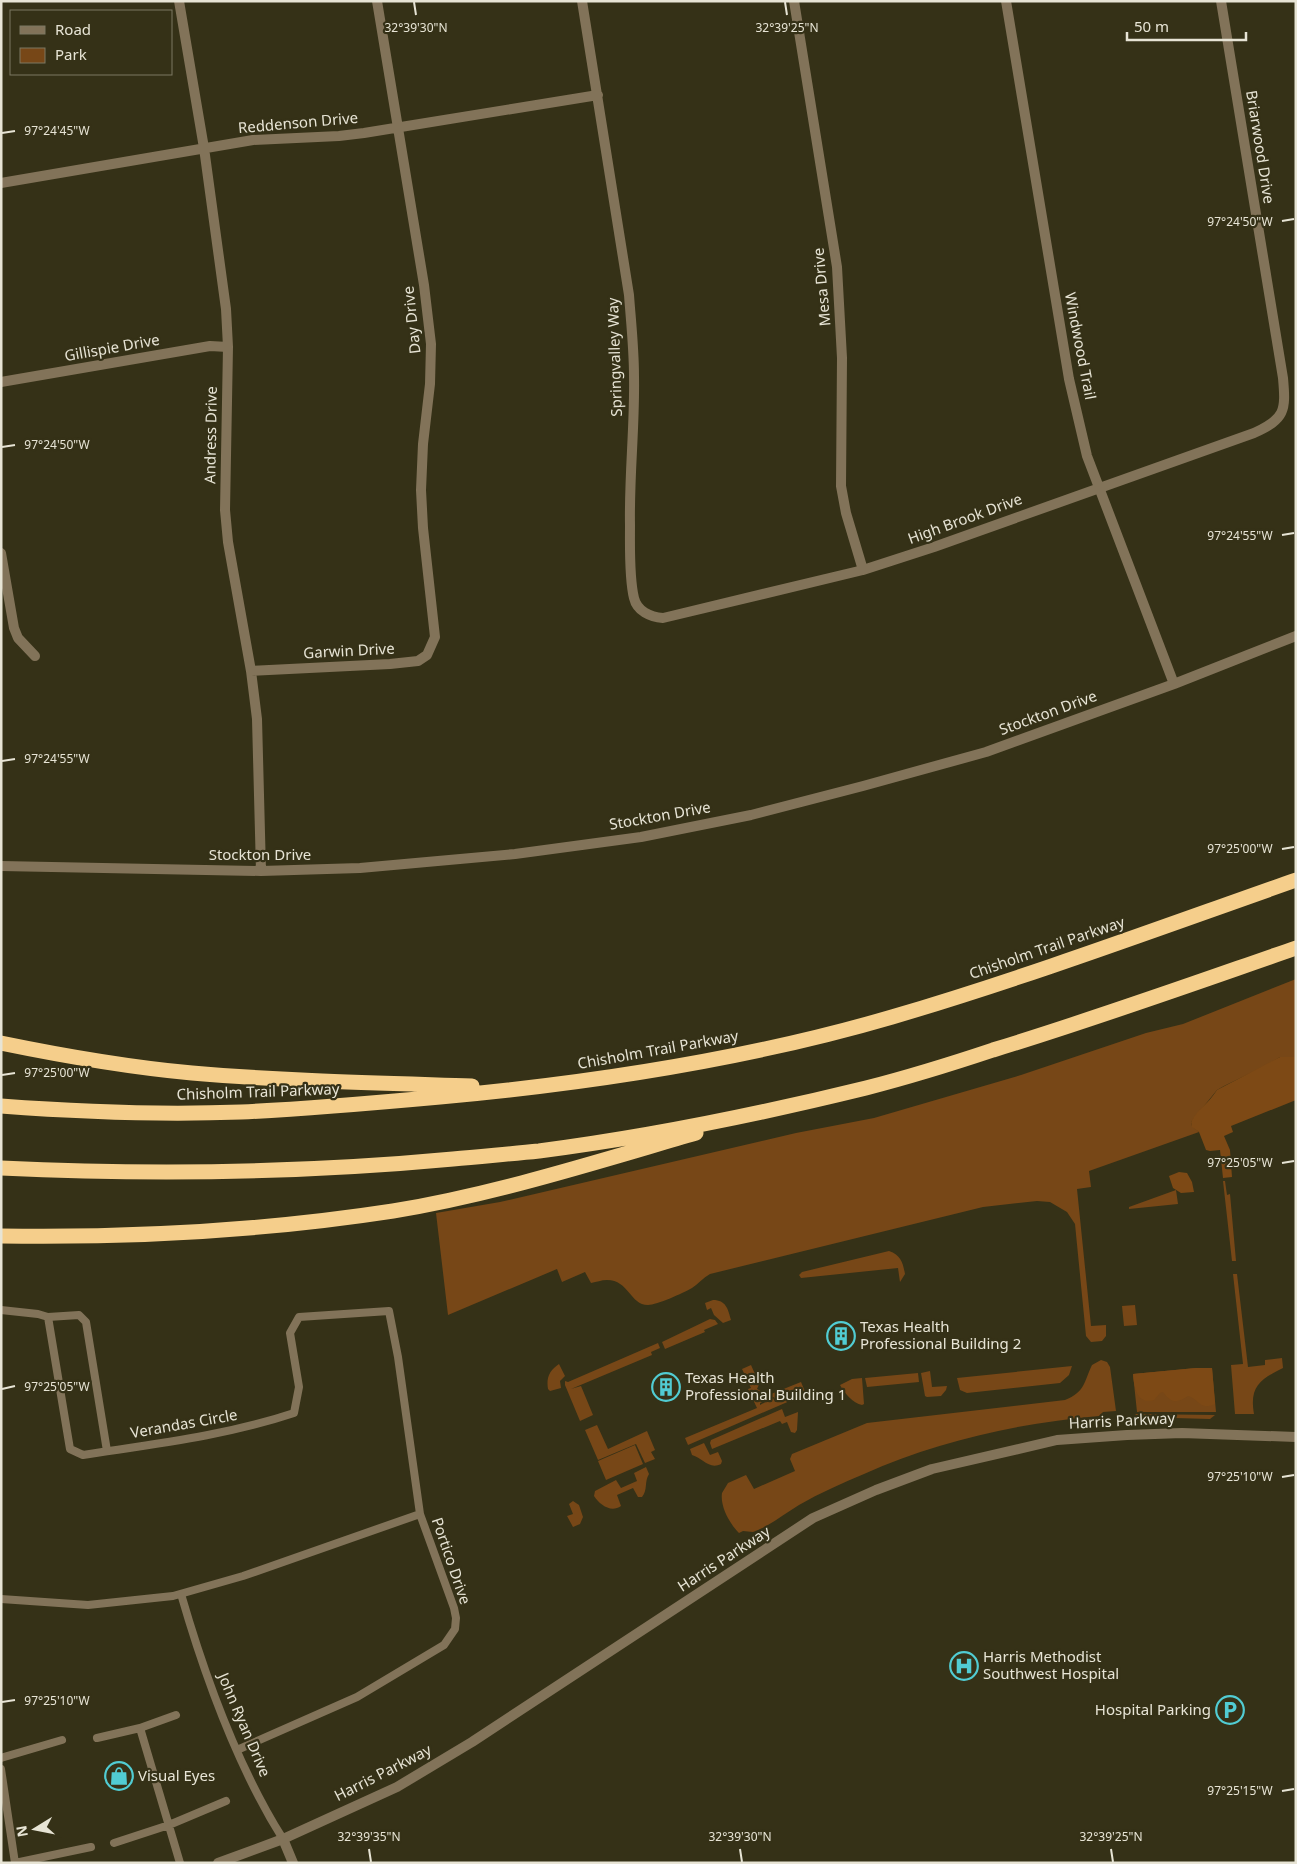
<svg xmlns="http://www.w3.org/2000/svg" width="1297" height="1864" font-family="'Noto Sans',sans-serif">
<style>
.green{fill:#774717}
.forest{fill:#7d4915}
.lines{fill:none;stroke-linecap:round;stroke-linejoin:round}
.service{stroke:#827359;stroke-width:8}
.minor{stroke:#827359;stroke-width:10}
.tertiary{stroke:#827359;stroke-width:10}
.motorway{stroke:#f5ce8b;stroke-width:15}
.ticks{fill:none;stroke:#e7e4d5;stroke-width:2}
.labels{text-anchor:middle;stroke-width:4.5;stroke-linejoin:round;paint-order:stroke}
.street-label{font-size:15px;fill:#e7e4d5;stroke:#353117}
.poi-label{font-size:15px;fill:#e7e4d5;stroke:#353117;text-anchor:start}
.ticks-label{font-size:12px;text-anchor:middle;fill:#e7e4d5;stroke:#353117;stroke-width:4.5;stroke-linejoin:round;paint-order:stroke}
</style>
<rect width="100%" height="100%" fill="#353117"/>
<path class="green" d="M 1296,979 L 1296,1057 L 1280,1057 L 1267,1065 L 1224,1086 L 1217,1090 L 1191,1122 L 1192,1126 L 1199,1132 L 1089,1171 L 1091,1187 L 1077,1189 L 1091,1326 L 1106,1325 L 1106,1336 L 1102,1341 L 1091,1342 L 1086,1336 L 1075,1224 L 1067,1212 L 1050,1202 L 1037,1201 L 983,1207 L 710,1274 C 703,1278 698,1284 692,1288 C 683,1293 657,1305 648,1305 C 630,1305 629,1280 607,1280 C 601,1280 597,1282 591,1283 L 585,1272 L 562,1282 L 557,1269 L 448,1315 L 436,1213 L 500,1202 L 796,1133 L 874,1118 L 1021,1075 L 1146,1033 L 1183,1024 Z
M 1223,1181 L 1225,1181 L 1227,1195 L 1230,1194 L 1236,1261 L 1232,1261 Z
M 1176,1190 L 1178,1204 L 1129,1209 L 1129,1207 Z
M 889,1251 C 901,1255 903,1263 905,1274 L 900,1282 L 898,1268 L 801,1278 L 799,1275 L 802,1272 Z
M 1233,1274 L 1237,1274 L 1248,1367 L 1265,1365 L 1265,1360 L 1282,1358 L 1283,1368 C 1261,1379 1249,1386 1254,1414 L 1235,1414 L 1231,1365 L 1243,1364 Z
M 713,1300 C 726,1300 728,1309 731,1320 L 723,1323 L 714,1315 L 711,1308 L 707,1310 L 705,1303 Z
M 1135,1305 L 1137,1325 L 1124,1326 L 1122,1306 Z
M 710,1319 L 715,1320 L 718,1324 L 704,1330 L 705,1332 L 665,1349 L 662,1342 Z
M 658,1343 L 660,1348 L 651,1352 L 652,1355 L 571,1389 L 581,1386 L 593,1415 L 580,1421 L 565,1385 L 565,1381 L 568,1382 Z
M 1101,1360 L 1107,1362 L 1110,1367 L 1116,1411 L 1103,1412 L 1099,1416 C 1019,1423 938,1441 864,1474 C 842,1483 820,1493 799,1505 C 784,1514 770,1526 753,1532 L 743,1531 L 739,1533 C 729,1523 720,1506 722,1493 L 728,1483 L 746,1475 L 754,1489 L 795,1471 L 790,1459 L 792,1454 L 867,1423 L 1065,1400 C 1085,1392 1084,1382 1092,1365 Z
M 559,1364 L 565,1376 L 560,1381 L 561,1388 L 550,1391 L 548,1389 C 546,1377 550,1370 559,1364 Z
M 751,1365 L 755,1374 L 753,1380 L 760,1382 L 757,1389 L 763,1392 L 763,1395 L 766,1396 L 801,1382 L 806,1394 L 793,1400 L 791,1394 L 776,1401 L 774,1397 L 760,1403 L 760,1405 L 773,1398 L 775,1402 L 790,1395 L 792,1400 L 688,1445 L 685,1438 L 757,1408 L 748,1389 L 751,1388 L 742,1369 Z
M 1072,1366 L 1069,1375 L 1060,1383 L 967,1393 L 960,1390 L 957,1378 Z
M 1196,1368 L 1212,1368 L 1216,1412 L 1137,1412 L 1133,1374 Z
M 930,1371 L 932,1387 L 947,1386 L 946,1390 L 941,1396 L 927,1397 L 925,1396 L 921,1373 Z
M 918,1373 L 919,1382 L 867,1387 L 865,1378 Z
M 862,1378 L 864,1404 L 862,1405 C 853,1403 844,1393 840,1385 L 852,1379 Z
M 782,1409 L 785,1417 L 798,1412 L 797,1430 L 795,1433 L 791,1432 L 787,1422 L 782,1424 L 780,1421 L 712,1449 L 710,1443 L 711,1440 Z
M 1135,1414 L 1215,1415 L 1210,1419 L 1139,1417 Z
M 597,1425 L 608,1449 L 647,1431 L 655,1450 L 651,1452 L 655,1459 L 645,1463 L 636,1444 L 598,1460 L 585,1430 Z
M 704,1443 L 710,1455 L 718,1452 L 722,1461 L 721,1464 C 709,1470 703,1458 692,1455 L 690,1449 Z
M 635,1445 L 643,1464 L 606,1480 L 598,1461 Z
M 646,1467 L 649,1474 C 644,1482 648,1490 642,1497 L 638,1497 L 633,1488 L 617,1495 L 621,1506 C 611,1513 600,1505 594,1496 L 595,1491 L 616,1480 L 621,1488 L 637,1481 L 634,1473 Z
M 573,1501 L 579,1505 L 583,1517 L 580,1524 L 573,1527 L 567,1516 L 573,1514 L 569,1504 Z"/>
<path class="forest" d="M 1280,1057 L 1296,1057 L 1296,1100 L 1231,1126 L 1233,1132 L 1224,1136 L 1230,1150 L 1232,1177 L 1223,1178 L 1220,1150 L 1210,1151 L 1206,1150 L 1199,1132 L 1192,1127 L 1191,1122 C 1198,1109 1209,1103 1217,1090 Z
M 1179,1172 L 1187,1173 L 1192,1182 L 1194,1192 L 1181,1193 L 1173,1188 L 1169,1176 Z
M 1196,1368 L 1212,1368 L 1215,1404 C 1200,1411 1199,1399 1188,1396 C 1177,1403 1172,1404 1163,1392 L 1160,1393 L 1154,1400 C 1137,1405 1134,1387 1133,1374 Z"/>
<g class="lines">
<path class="service" d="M 1,1310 L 38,1314 L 48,1317 L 70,1449 L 83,1455 C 154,1444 225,1436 294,1413 L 299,1387 L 290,1333 L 299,1317 L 389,1311 L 398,1357 L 420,1514 L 454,1608 L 456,1618 L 455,1629 L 444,1645 L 357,1697 L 237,1750
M 48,1317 L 79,1315 L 86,1322 L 107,1451
M 181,1594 C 205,1677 237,1766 283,1839
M 1,1599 L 88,1605 L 173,1596 L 243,1576 L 420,1514
M 140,1728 L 176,1715
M 97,1738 L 140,1728 L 180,1863
M 1,1758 L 62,1740
M 1,1769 L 15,1863
M 114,1843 L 169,1825 L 226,1801
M 15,1863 L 91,1847"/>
<path class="minor" d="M 179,1 L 204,148 L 226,309 L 228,347 L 225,510 L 228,542 L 251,671 L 257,719 L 261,871
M 582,1 L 629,295 C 631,322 634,349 634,376 C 635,426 629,475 630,525 C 630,546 629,578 634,598 C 637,611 650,617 663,618 L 863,570 L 934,547 L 1254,433 C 1285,419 1286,411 1283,378 L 1221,1
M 794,1 L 837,267 L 842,358 L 841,486 L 846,513 L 863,570
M 1006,1 L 1069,379 L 1087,456 L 1174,684
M 1,183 L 253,140 L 339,136 L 364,133 L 598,95
M 1,382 L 210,346 L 228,347
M 1,553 L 14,628 L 18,638 L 35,656
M 251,671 L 390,664 L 418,661 L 427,655 L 435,637 L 423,528 L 421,490 L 423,444 L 430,384 L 431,344 L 424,285 L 377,1
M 1,866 L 261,871 L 360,868 L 515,854 L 641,837 L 751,815 L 863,786 L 986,752 L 1174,684 L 1296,636
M 283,1839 L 293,1863"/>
<path class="tertiary" d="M 218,1863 L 283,1839 L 397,1787 L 472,1742 L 813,1518 L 876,1490 L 932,1469 L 1057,1440 L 1127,1435 L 1182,1433 L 1296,1437"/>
<path class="motorway" d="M 1,1043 C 64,1056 128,1067 192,1073 C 285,1081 379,1083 472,1086
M 1,1106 C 81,1112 161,1115 241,1112 C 308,1109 374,1103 440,1097 C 593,1083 745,1060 892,1017 C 1028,977 1162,927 1296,880
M 1,1168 C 152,1175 303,1173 453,1159 C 482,1156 511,1154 539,1151 C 647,1137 760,1114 866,1088 C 909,1077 951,1064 993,1050 C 1095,1019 1195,983 1296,948
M 1,1236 C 132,1238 263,1231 393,1211 C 496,1194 596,1162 696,1133"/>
</g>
<path class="ticks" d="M 414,2 L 416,15M 785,2 L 787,15M 2,133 L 15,131M 1282,221 L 1294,219M 2,447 L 15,445M 1282,535 L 1294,533M 2,761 L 15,759M 1282,849 L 1294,847M 2,1075 L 15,1073M 1282,1163 L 1294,1161M 2,1389 L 15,1386M 1282,1477 L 1294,1475M 2,1702 L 15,1700M 1282,1791 L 1294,1789M 369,1849 L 371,1862M 740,1849 L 742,1862M 1111,1849 L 1113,1862"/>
<defs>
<symbol id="building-ring" viewBox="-11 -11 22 22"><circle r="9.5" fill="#353117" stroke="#51ccd3" stroke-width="1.5"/><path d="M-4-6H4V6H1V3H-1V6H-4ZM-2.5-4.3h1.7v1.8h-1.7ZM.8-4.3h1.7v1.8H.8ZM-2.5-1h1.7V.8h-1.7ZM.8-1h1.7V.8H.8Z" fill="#51ccd3"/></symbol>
<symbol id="hospital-ring" viewBox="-11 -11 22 22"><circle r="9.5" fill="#353117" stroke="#51ccd3" stroke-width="1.5"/><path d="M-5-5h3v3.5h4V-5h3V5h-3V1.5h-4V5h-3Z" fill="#51ccd3"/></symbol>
<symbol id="parking-ring" viewBox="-11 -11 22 22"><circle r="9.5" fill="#353117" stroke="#51ccd3" stroke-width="1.5"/><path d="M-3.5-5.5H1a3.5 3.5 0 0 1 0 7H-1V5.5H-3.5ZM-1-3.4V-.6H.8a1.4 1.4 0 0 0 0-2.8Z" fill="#51ccd3"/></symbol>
<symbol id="shop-ring" viewBox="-11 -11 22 22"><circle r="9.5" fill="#353117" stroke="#51ccd3" stroke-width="1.5"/><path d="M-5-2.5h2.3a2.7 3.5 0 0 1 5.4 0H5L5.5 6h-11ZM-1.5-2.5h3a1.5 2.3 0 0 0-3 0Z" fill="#51ccd3"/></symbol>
</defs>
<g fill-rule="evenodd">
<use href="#building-ring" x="825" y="1320" width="32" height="32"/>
<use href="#building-ring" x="650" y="1371" width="32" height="32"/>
<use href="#hospital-ring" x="948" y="1650" width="32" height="32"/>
<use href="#parking-ring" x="1214" y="1694" width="32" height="32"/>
<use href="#shop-ring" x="103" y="1760" width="32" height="32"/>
</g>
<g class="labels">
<g class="street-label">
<text transform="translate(298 123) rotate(-5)" y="5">Reddenson Drive</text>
<text transform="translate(1260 147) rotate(81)" y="5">Briarwood Drive</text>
<text transform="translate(822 287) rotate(-95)" y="5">Mesa Drive</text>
<text transform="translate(412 320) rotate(-96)" y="5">Day Drive</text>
<text transform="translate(1080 346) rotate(79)" y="5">Windwood Trail</text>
<text transform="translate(112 348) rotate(-10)" y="5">Gillispie Drive</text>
<text transform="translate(615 357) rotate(-92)" y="5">Springvalley Way</text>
<text transform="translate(211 435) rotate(-89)" y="5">Andress Drive</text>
<text transform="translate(965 519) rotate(-20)" y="5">High Brook Drive</text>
<text transform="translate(349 651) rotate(-3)" y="5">Garwin Drive</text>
<text transform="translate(1048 713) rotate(-20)" y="5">Stockton Drive</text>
<text transform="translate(660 816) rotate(-10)" y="5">Stockton Drive</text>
<text x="260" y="860">Stockton Drive</text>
<text transform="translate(1047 948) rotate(-19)" y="5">Chisholm Trail Parkway</text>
<text transform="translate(658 1050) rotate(-10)" y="5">Chisholm Trail Parkway</text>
<text transform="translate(258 1092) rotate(-2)" y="5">Chisholm Trail Parkway</text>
<text transform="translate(1122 1421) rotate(-3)" y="5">Harris Parkway</text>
<text transform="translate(184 1424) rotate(-10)" y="5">Verandas Circle</text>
<text transform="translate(724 1559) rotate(-33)" y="5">Harris Parkway</text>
<text transform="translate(451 1561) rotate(71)" y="5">Portico Drive</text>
<text transform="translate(244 1725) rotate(67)" y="5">John Ryan Drive</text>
<text transform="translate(383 1773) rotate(-27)" y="5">Harris Parkway</text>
</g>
<g class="poi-label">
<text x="860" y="1332">Texas Health<tspan x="860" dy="17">Professional Building 2</tspan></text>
<text x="685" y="1383">Texas Health<tspan x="685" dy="17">Professional Building 1</tspan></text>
<text x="983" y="1662">Harris Methodist<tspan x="983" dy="17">Southwest Hospital</tspan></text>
<text x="1211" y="1715" text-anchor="end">Hospital Parking</text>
<text x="138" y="1781">Visual Eyes</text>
</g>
</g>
<g class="ticks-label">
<text x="416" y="32">32°39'30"N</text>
<text x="787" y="32">32°39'25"N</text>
<text x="57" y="135">97°24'45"W</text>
<text x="1240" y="226">97°24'50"W</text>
<text x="57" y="449">97°24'50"W</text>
<text x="1240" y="540">97°24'55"W</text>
<text x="57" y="763">97°24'55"W</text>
<text x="1240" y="853">97°25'00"W</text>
<text x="57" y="1077">97°25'00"W</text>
<text x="1240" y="1167">97°25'05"W</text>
<text x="57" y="1391">97°25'05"W</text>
<text x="1240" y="1481">97°25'10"W</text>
<text x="57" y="1705">97°25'10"W</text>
<text x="1240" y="1795">97°25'15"W</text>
<text x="369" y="1841">32°39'35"N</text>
<text x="740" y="1841">32°39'30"N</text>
<text x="1111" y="1841">32°39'25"N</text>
</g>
<rect width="1297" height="1864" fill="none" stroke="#e7e4d5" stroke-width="5"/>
<rect x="10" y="10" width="162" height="65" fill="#353117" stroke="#7c7963"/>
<rect x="20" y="26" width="25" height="8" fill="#827359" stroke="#7c7963"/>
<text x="55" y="35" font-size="15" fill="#e7e4d5">Road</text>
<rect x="20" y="48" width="25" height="15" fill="#774717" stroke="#7c7963"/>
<text x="55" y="60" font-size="15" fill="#e7e4d5">Park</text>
<g transform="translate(35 1829) rotate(260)" stroke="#353117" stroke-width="4" paint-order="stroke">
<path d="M0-4L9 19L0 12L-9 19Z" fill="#e7e4d5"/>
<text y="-8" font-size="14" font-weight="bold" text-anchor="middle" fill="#e7e4d5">N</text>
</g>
<path d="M1127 32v8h119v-8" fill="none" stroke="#e7e4d5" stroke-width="2.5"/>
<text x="1134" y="32" font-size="15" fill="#e7e4d5" stroke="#353117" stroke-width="4" paint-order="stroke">50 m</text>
</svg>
